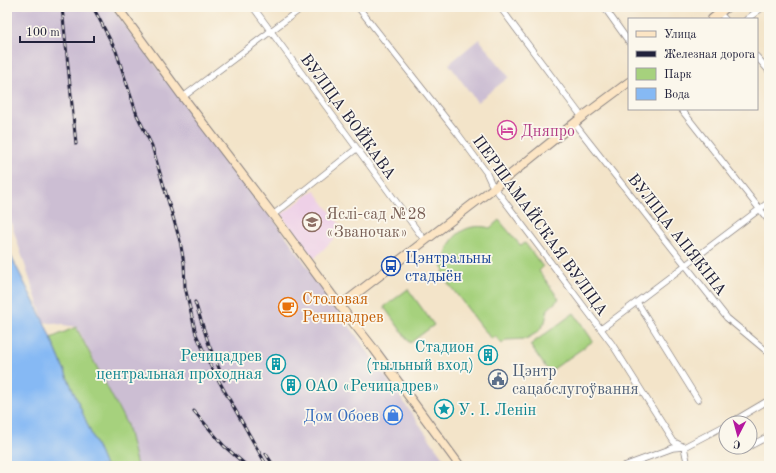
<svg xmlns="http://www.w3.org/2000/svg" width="776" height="473" font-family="'Old Standard TT',serif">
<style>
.built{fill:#eed0e7}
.industrial{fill:#ccbed3}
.green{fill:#a6d17d;stroke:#647a5c}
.water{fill:#86b9f4;stroke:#546e98}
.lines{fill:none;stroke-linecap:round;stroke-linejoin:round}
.street-casing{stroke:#8a8382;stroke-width:7}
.secondary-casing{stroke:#8a8382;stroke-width:10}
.street{stroke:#fff;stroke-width:5.5}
.secondary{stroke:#fce5c4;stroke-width:8}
.rail-casing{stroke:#22223b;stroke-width:3}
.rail{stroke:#fbf7ec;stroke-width:1.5;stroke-dasharray:4.5;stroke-linecap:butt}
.labels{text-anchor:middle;stroke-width:3.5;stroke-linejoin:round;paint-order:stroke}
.street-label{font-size:16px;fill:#22223b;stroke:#fbf7ec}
.hotel-label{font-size:16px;fill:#b23c85;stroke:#fbf7ec;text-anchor:start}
.education-label{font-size:16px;fill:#785e54;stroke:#fbf7ec;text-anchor:start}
.transit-label{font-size:16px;fill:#164399;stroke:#fbf7ec;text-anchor:start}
.food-label{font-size:16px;fill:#c56008;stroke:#fbf7ec;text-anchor:start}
.culture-label{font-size:16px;fill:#0d838f;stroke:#fbf7ec;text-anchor:end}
.service-label{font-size:16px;fill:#4e5e75;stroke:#fbf7ec;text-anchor:start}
.shop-label{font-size:16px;fill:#366cbe;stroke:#fbf7ec;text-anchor:end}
</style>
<rect width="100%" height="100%" fill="#fbf7ec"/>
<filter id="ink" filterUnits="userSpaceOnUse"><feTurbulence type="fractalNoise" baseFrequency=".025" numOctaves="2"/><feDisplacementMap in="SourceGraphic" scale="8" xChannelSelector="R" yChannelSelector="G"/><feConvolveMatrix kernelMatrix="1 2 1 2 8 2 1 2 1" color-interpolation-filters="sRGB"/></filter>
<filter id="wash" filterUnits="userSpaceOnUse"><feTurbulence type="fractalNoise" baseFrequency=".012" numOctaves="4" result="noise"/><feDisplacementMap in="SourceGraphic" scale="16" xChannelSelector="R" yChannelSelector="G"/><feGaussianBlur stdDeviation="0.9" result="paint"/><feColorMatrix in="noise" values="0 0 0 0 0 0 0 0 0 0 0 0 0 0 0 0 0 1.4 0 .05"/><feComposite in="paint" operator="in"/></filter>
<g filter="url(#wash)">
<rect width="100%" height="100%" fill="#f3e4c9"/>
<path class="built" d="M 314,190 L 343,229 L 314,259 L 281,215 Z"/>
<path class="industrial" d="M 7,7 L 111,7 L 278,225 L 446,462 L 441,466 L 137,466 L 127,425 L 77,327 L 44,322 L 7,211 Z
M 479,39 L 509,77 L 477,102 L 449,64 Z"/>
<path class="green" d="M 499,220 L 520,245 L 525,243 L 543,267 L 539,271 L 559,299 L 548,309 L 545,322 L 538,332 L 526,339 L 506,340 L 502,344 L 495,336 L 491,339 L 441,274 L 444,271 L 442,266 L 445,265 C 445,239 464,221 490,228 Z
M 408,289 L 434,325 L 410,343 L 384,307 Z
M 574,313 L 593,341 L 549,372 L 530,345 Z
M 76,327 L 127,425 L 137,466 L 105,466 L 51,338 Z"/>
<path class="water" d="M 7,248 L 44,322 L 105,466 L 7,466 Z"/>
</g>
<g filter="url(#ink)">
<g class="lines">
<defs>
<path id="street" d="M 253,7 L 425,241
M 358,7 L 458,134 L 486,172 L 491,183 L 612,344 L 674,442 L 684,447 L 688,466
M 500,7 L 582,117
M 604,7 L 629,42
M 714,7 L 725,19
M 747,19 L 763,7
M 757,57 L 769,71
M 183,97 L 303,7
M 681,109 L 769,221
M 574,123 L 727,318 L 769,353
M 273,215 L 356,149
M 637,302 L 698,400
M 601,329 L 769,202
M 730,423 L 769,400
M 750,446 L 769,436
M 624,466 L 673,448 L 684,447 L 726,425"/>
<path id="secondary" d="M 117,7 L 183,97 L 273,215 L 340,306 L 374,349 L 460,466
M 712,19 L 727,7
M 340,306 L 495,187 L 582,117 L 629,82"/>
</defs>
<use href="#street" class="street-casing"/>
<use href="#secondary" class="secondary-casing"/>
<use href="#street" class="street"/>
<use href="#secondary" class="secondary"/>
<defs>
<path id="rail" d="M 62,7 L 76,144
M 93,7 L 116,51 L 137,115 L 152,146 L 180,241 L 184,263 L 185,287 L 196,334 L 211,367 L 267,466
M 195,302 L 209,345 L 224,380
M 194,411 L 224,446 L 247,466
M 266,454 L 274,466"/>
</defs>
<use href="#rail" class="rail-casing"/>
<use href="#rail" class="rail"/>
</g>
</g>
<defs>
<symbol id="hotel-ring" viewBox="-11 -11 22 22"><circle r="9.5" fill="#fbf7ec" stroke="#d1479c" stroke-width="1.5"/><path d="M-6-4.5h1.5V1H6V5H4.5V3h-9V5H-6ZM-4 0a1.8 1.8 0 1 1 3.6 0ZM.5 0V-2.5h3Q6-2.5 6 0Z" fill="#d1479c"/></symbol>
<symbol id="school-ring" viewBox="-11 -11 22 22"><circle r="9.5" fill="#fbf7ec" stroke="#8d6e63" stroke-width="1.5"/><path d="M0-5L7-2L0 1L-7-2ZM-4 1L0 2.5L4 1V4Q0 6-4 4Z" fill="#8d6e63"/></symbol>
<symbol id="bus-ring" viewBox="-11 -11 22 22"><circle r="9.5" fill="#fbf7ec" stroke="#1a4fb4" stroke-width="1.5"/><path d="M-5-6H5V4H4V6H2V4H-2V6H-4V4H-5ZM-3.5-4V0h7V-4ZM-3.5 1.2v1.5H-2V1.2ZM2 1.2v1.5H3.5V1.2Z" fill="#1a4fb4"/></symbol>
<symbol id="cafe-ring" viewBox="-11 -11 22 22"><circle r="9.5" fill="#fbf7ec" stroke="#e8710a" stroke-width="1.5"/><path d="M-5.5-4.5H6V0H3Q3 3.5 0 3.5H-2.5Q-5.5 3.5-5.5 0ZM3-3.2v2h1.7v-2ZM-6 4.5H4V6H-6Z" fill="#e8710a"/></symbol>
<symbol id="building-ring" viewBox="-11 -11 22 22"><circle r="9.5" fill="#fbf7ec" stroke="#0f9aa8" stroke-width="1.5"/><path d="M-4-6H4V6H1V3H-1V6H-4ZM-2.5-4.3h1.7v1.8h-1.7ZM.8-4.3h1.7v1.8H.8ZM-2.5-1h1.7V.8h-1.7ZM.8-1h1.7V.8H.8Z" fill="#0f9aa8"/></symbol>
<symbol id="civic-ring" viewBox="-11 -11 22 22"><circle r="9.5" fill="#fbf7ec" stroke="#5c6f8a" stroke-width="1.5"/><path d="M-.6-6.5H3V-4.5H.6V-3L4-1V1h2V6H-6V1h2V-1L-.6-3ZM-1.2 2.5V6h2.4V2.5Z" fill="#5c6f8a"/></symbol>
<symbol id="sight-ring" viewBox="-11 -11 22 22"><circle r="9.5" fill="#fbf7ec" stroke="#0f9aa8" stroke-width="1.5"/><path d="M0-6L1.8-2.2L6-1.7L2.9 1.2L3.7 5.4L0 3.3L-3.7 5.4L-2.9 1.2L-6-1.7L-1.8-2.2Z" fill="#0f9aa8"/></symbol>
<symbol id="shop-ring" viewBox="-11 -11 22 22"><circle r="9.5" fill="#fbf7ec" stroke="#3f7fe0" stroke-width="1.5"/><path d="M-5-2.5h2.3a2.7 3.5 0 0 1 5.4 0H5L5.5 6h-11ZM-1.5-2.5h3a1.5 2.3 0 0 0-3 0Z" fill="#3f7fe0"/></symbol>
</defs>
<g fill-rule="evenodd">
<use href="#hotel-ring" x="496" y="119" width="22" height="22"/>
<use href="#school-ring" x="301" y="211" width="22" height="22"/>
<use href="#bus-ring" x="380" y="255" width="22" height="22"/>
<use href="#cafe-ring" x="277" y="296" width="22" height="22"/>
<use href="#building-ring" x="477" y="344" width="22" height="22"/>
<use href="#building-ring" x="265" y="353" width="22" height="22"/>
<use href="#civic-ring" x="487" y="368" width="22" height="22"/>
<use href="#building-ring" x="280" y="374" width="22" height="22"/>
<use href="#sight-ring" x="433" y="398" width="22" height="22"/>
<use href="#shop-ring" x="382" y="404" width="22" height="22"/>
</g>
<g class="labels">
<g class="street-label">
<text transform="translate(349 116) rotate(54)" y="6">ВУЛІЦА ВОЙКАВА</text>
<text transform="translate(541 225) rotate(54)" y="6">ПЕРШАМАЙСКАЯ ВУЛІЦА</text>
<text transform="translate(678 234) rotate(52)" y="6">ВУЛІЦА АПЯКІНА</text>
</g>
<g class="hotel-label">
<text x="521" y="136">Дняпро</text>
</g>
<g class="education-label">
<text x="326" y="219">Яслі-сад №28<tspan x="326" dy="18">«Званочак»</tspan></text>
</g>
<g class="transit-label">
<text x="405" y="263">Цэнтральны<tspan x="405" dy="18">стадыён</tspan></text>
</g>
<g class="food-label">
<text x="302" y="304">Столовая<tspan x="302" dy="18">Речицадрев</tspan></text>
</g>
<g class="culture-label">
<text x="474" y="352">Стадион<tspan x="474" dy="18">(тыльный вход)</tspan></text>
<text x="262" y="361">Речицадрев<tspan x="262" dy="18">центральная проходная</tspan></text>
<text x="305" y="391" text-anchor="start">ОАО «Речицадрев»</text>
<text x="458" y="415" text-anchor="start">У. І. Ленін</text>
</g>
<g class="service-label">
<text x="512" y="376">Цэнтр<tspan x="512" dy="18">сацабслугоўвання</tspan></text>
</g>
<g class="shop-label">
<text x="379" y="421">Дом Обоев</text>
</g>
</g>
<rect width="776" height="473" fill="none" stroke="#fbf7ec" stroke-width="24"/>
<rect x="628" y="18" width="130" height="92" fill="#fbf7ec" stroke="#a4a2a5"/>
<rect x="636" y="31" width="20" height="6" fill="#fce5c4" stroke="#a4a2a5"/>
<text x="664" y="38" font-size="12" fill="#22223b">Улица</text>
<rect x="636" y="51" width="20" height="6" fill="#22223b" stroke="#a4a2a5"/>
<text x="664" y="58" font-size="12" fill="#22223b">Железная дорога</text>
<rect x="636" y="68" width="20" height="12" fill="#a6d17d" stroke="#a4a2a5"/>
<text x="664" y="78" font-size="12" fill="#22223b">Парк</text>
<rect x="636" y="88" width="20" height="12" fill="#86b9f4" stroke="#a4a2a5"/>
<text x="664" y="98" font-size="12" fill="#22223b">Вода</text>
<g transform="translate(738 435) rotate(186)"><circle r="19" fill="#fbf7ec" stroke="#a4a2a5"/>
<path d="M0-3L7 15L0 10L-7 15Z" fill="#b5179e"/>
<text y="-6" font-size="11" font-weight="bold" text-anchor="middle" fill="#22223b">С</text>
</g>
<path d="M20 36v6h74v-6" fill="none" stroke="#22223b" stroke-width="2"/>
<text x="26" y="36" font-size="12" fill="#22223b" stroke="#fbf7ec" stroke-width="3" paint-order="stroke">100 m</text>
</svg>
